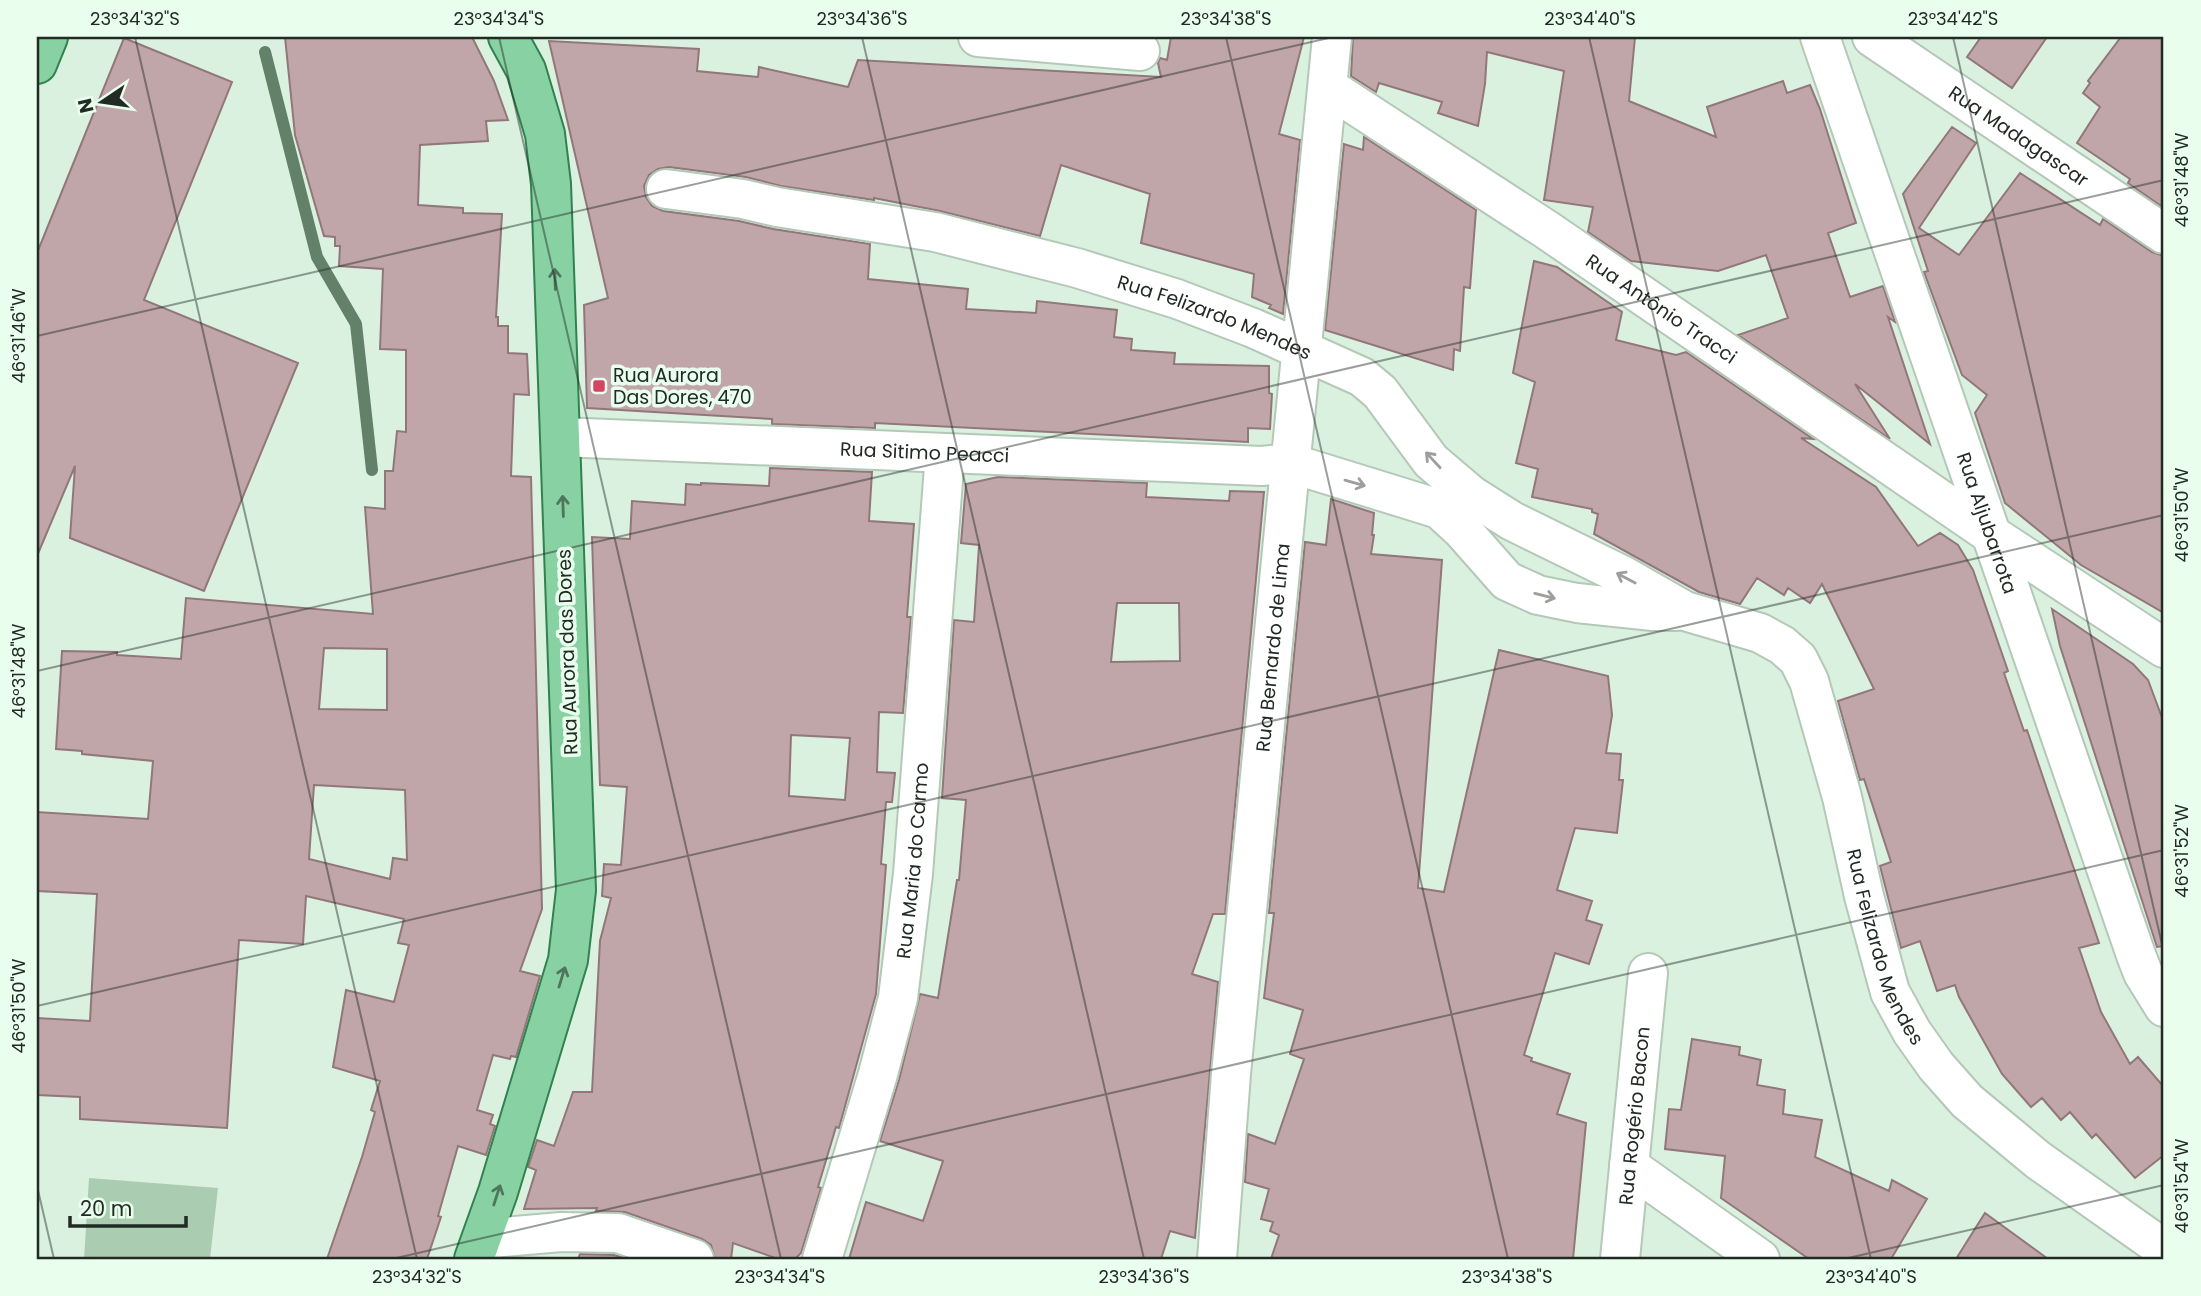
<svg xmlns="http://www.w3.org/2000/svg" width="2201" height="1296" font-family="Poppins,sans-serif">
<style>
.green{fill:#aacdb2}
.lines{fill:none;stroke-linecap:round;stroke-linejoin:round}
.stream{stroke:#638069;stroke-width:12}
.building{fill:#c1a6a9;stroke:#91777a;stroke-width:2;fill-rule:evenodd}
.minor-casing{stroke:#b4c8b8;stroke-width:42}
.major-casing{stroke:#31824e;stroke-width:42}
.minor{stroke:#fff;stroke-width:38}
.major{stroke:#88d1a3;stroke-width:38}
.oneway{stroke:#50755d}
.oneway2{stroke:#9c9f9c}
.ticks{fill:none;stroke:#222a24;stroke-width:2;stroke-opacity:0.45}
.poi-dot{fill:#d44464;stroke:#e9feed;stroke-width:2.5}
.labels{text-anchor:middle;stroke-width:7;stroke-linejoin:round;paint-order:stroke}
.street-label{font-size:19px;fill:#222a24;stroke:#e9feed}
.poi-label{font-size:19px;fill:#222a24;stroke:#e9feed;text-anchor:start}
.neatline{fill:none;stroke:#222a24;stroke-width:2.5}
.ticks-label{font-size:18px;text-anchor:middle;fill:#222a24}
</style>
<rect width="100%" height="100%" fill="#dbf1e0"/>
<path class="green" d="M 89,1178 L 218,1188 L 210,1259 L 84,1259 Z"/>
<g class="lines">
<path class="stream" d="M 265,52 L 317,257 L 356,324 L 372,470"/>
</g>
<path class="building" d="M 285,37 L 472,37 L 494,81 L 508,120 L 486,121 L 488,141 L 420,145 L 418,205 L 463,208 L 463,213 L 502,214 L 496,317 L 498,317 L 498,326 L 508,326 L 508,353 L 527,354 L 529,395 L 514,394 L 511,476 L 531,477 L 542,909 L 520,971 L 540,976 L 516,1057 L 511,1056 L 510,1059 L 493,1055 L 477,1110 L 493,1115 L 490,1124 L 495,1126 L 486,1155 L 458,1146 L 438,1216 L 441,1217 L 427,1259 L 327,1259 L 362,1157 L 375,1112 L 371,1110 L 380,1081 L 333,1067 L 346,990 L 394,1002 L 409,945 L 398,943 L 404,919 L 306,896 L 303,944 L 239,940 L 227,1128 L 80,1119 L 80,1097 L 37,1095 L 37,1018 L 90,1021 L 97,894 L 37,891 L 37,812 L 148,819 L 153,761 L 82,754 L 82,751 L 56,749 L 62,651 L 117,652 L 117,655 L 181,659 L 186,598 L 373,614 L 365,507 L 385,509 L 385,471 L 393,471 L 397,431 L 406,432 L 406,350 L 380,349 L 383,269 L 339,266 L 340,246 L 335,246 L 335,237 L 324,236 L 295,135 ZM 324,648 L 387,649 L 387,710 L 319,709 ZM 314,785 L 405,790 L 407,860 L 393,858 L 390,879 L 309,859 Z
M 1171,37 L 1304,37 L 1279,134 L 1300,140 L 1283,314 L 1269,308 L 1271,305 L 1252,297 L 1254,274 L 1141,243 L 1150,194 L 1061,165 L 1040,236 L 940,211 L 874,198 L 874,200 L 781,186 L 746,177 L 669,167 L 658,169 L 649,175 L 644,186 L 646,197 L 652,206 L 663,211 L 739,221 L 773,229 L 870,244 L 868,279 L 968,289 L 966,309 L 1036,313 L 1037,301 L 1117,310 L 1114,337 L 1132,339 L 1131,350 L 1175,353 L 1174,364 L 1269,366 L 1269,393 L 1272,394 L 1270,429 L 1248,428 L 1248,442 L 875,423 L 875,428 L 772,424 L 772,419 L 587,408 L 584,305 L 608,298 L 549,41 L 699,49 L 697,71 L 758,77 L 759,67 L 848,87 L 858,60 L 1161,77 L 1158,63 L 1160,58 L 1167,60 Z
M 1353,37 L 1635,37 L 1629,101 L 1716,137 L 1707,107 L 1783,81 L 1787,93 L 1810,85 L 1820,109 L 1856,223 L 1828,233 L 1850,297 L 1883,286 L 1895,322 L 1888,317 L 1930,444 L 1855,384 L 1890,439 L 1738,335 L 1788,318 L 1766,255 L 1718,271 L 1631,261 L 1588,232 L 1593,207 L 1544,200 L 1564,71 L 1487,52 L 1485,84 L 1478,126 L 1438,113 L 1442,102 L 1379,83 L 1376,92 L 1351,76 Z
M 1981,37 L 2047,37 L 2012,88 L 1967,57 Z
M 2121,37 L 2164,37 L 2164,208 L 2128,183 L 2130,179 L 2077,143 L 2100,107 L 2083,93 L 2090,83 L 2088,81 Z
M 124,38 L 232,82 L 144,300 L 298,363 L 204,591 L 70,538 L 75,466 L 37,556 L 37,253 Z
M 1952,127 L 1976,143 L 1919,228 L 1959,255 L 2020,173 L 2100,225 L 2103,219 L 2152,252 L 2164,256 L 2164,613 L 2081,565 L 2005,503 L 1975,413 L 1987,395 L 1962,375 L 1924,272 L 1928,271 L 1903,194 Z
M 1364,137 L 1476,210 L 1470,288 L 1464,287 L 1460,351 L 1454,349 L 1453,370 L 1325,330 L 1344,144 L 1363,150 Z
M 1534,261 L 1557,267 L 1622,312 L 1616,340 L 1676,355 L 1686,352 L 1813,439 L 1801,438 L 1876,487 L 1918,546 L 1940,533 L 1958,545 L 1973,570 L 2008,671 L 2004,673 L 2024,731 L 2027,730 L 2099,943 L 2079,948 L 2101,1012 L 2130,1064 L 2138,1057 L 2164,1087 L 2164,1155 L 2135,1178 L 2096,1134 L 2092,1138 L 2070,1112 L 2061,1120 L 2042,1098 L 2031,1107 L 2002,1074 L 1959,997 L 1955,985 L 1937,991 L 1920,941 L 1901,948 L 1880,866 L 1891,862 L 1864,779 L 1860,780 L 1838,701 L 1874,689 L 1822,584 L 1810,603 L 1788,588 L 1784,595 L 1757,578 L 1740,604 L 1699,592 L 1594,534 L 1598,514 L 1592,512 L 1592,509 L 1532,497 L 1538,469 L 1516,463 L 1535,382 L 1513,373 Z
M 770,468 L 872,472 L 869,521 L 914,524 L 907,617 L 911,617 L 903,713 L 879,712 L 877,772 L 895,773 L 892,802 L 886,802 L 881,864 L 886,865 L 876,994 L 839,1128 L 836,1127 L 818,1187 L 821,1188 L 801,1253 L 795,1259 L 778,1259 L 733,1243 L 731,1259 L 715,1259 L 711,1245 L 702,1239 L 625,1212 L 596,1211 L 597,1208 L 524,1209 L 536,1170 L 528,1167 L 537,1140 L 554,1146 L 573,1092 L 592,1092 L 600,941 L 611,898 L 602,896 L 604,864 L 621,865 L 627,787 L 600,785 L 592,537 L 630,539 L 632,501 L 685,505 L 686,484 L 701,485 L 701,483 L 769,486 ZM 791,735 L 850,738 L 845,800 L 789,796 Z
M 998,477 L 1147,483 L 1146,497 L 1229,501 L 1230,491 L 1264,492 L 1225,914 L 1213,914 L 1192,974 L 1218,982 L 1195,1238 L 1170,1231 L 1161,1259 L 849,1259 L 866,1202 L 923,1221 L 943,1161 L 880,1141 L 899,1080 L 920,994 L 938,998 L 957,880 L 959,880 L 966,800 L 942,798 L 954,620 L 974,622 L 979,545 L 961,543 L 966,484 ZM 1117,603 L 1179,603 L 1180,661 L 1111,662 Z
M 1331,499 L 1374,513 L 1372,535 L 1374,535 L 1371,554 L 1442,560 L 1418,888 L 1444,892 L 1499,650 L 1608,676 L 1612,715 L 1606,753 L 1621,754 L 1619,780 L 1623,780 L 1617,833 L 1575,828 L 1557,890 L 1592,901 L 1586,920 L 1602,925 L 1589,964 L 1555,953 L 1524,1055 L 1532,1058 L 1531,1061 L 1570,1074 L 1557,1114 L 1586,1123 L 1573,1259 L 1271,1259 L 1279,1235 L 1270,1231 L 1273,1222 L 1261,1219 L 1269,1189 L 1245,1182 L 1248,1134 L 1275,1144 L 1304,1059 L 1290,1054 L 1303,1010 L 1264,998 L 1274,913 L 1269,913 L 1305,542 L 1326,545 Z
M 2052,609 L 2133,664 L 2148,680 L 2164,723 L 2164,946 L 2157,947 L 2060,646 Z
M 1692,1039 L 1740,1047 L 1739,1055 L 1761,1060 L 1757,1085 L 1785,1090 L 1783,1114 L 1822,1120 L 1815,1157 L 1889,1191 L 1892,1180 L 1927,1199 L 1891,1259 L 1809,1259 L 1721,1198 L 1725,1156 L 1665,1149 L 1669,1109 L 1681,1110 Z
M 1985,1213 L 2048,1259 L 1956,1259 Z
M 580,1254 L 614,1255 L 627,1259 L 578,1259 Z"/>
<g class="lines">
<defs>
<g id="minor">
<path d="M 978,37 L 1140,51"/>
<path id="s1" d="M 1820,37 L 2136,955 L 2143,973 L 2164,1007"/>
<path id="s2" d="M 1872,37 L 2164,234"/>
<path id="s3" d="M 1329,88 L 1547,230 L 1992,535 L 2164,648"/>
<path id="s4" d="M 666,189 L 743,199 L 777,207 L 935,232 L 1077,268 L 1177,299 L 1253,328 L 1362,377 L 1380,392 L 1431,461 L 1471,495 L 1512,521 L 1622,575 L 1685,611 L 1760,633 L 1782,645 L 1798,659 L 1809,681 L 1842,797 L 1864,896 L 1890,992 L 1912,1032 L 1936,1066 L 1967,1101 L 2038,1160 L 2164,1249"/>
<path id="s5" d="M 561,437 L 1262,466 L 1290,463 L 1439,509 L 1462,530 L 1507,581 L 1538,595 L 1577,603 L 1653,611 L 1676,611"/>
<path d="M 1629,1166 L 1760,1259"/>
<path d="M 482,1239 L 561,1232 L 618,1233 L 694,1259"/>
<path id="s6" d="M 822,1259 L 878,1074 L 898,998 L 913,874 L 945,454"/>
<path id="s7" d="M 1217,1259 L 1231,1074 L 1332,37"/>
<path id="s8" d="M 1620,1259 L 1648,973"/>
</g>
<path id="major" d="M 37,64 L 48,37
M 474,1259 L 498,1192 L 568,960 L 576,890 L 551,184 L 545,134 L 526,70 L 508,37"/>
</defs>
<use href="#minor" class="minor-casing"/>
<use href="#major" class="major-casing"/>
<use href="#minor" class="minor"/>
<use href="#major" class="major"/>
</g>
<defs><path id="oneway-shaft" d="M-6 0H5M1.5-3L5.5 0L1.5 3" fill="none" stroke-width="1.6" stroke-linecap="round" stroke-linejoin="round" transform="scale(1.75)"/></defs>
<g class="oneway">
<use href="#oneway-shaft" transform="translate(555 279) rotate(-92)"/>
<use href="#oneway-shaft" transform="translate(563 506) rotate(-92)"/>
<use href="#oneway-shaft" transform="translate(562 977) rotate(-73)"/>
<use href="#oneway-shaft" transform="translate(497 1195) rotate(-72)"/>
</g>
<g class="oneway2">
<use href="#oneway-shaft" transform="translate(1433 460) rotate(-133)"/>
<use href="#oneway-shaft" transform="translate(1355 483) rotate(16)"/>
<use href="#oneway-shaft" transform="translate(1626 578) rotate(-152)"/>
<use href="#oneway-shaft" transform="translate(1545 596) rotate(14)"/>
</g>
<path class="ticks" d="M 135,37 L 417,1259M 499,37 L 781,1259M 862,37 L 1144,1259M 1226,37 L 1508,1259M 1589,37 L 1871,1259M 1953,37 L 2164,953M 37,336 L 1333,37M 37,671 L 2164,180M 37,1006 L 2164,515M 37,1186 L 54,1259M 392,1259 L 2164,850M 1844,1259 L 2164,1185"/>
<rect class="poi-dot" x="592" y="379" width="14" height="14" rx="3.5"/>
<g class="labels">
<g class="street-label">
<text dy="7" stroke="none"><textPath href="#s2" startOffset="177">Rua Madagascar</textPath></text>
<text dy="7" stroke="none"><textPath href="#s3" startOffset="399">Rua Antônio Tracci</textPath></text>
<text dy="7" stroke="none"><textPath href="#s4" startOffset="565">Rua Felizardo Mendes</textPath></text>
<text dy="7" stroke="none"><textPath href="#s5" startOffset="364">Rua Sitimo Peacci</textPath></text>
<text dy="7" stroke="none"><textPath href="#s1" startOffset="514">Rua Aljubarrota</textPath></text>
<text dy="7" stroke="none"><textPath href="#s7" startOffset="614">Rua Bernardo de Lima</textPath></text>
<text transform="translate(567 652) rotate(-92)" y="7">Rua Aurora das Dores</text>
<text dy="7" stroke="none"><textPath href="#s6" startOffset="410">Rua Maria do Carmo</textPath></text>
<text dy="7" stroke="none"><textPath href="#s4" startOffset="1556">Rua Felizardo Mendes</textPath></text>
<text dy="7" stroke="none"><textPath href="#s8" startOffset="144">Rua Rogério Bacon</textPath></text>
</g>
<g class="poi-label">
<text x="613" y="382">Rua Aurora<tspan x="613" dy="22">Das Dores, 470</tspan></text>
</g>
</g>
<rect width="2201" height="1296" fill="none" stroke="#e9feed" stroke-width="77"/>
<g transform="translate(102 102) rotate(257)" stroke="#e9feed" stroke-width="5" paint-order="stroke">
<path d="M0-5L12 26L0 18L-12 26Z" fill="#222a24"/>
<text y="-10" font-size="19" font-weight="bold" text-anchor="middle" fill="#222a24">N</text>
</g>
<path d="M70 1216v10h116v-10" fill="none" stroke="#222a24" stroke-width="3.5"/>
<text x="80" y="1216" font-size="21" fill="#222a24" stroke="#e9feed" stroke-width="5" paint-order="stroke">20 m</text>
<rect x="38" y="38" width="2124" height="1220" class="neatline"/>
<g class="ticks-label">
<text x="135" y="25">23°34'32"S</text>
<text x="499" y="25">23°34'34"S</text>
<text x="862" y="25">23°34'36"S</text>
<text x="1226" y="25">23°34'38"S</text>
<text x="1590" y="25">23°34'40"S</text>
<text x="1953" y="25">23°34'42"S</text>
<text transform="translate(2182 180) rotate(-90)" y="6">46°31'48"W</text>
<text transform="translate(19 336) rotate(-90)" y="6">46°31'46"W</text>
<text transform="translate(2182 515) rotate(-90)" y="6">46°31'50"W</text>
<text transform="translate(19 671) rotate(-90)" y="6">46°31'48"W</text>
<text transform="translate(2182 851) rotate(-90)" y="6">46°31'52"W</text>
<text transform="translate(19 1006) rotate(-90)" y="6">46°31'50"W</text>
<text transform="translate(2182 1186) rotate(-90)" y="6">46°31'54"W</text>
<text x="417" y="1283">23°34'32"S</text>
<text x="780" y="1283">23°34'34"S</text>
<text x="1144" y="1283">23°34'36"S</text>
<text x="1507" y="1283">23°34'38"S</text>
<text x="1871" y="1283">23°34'40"S</text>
</g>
</svg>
